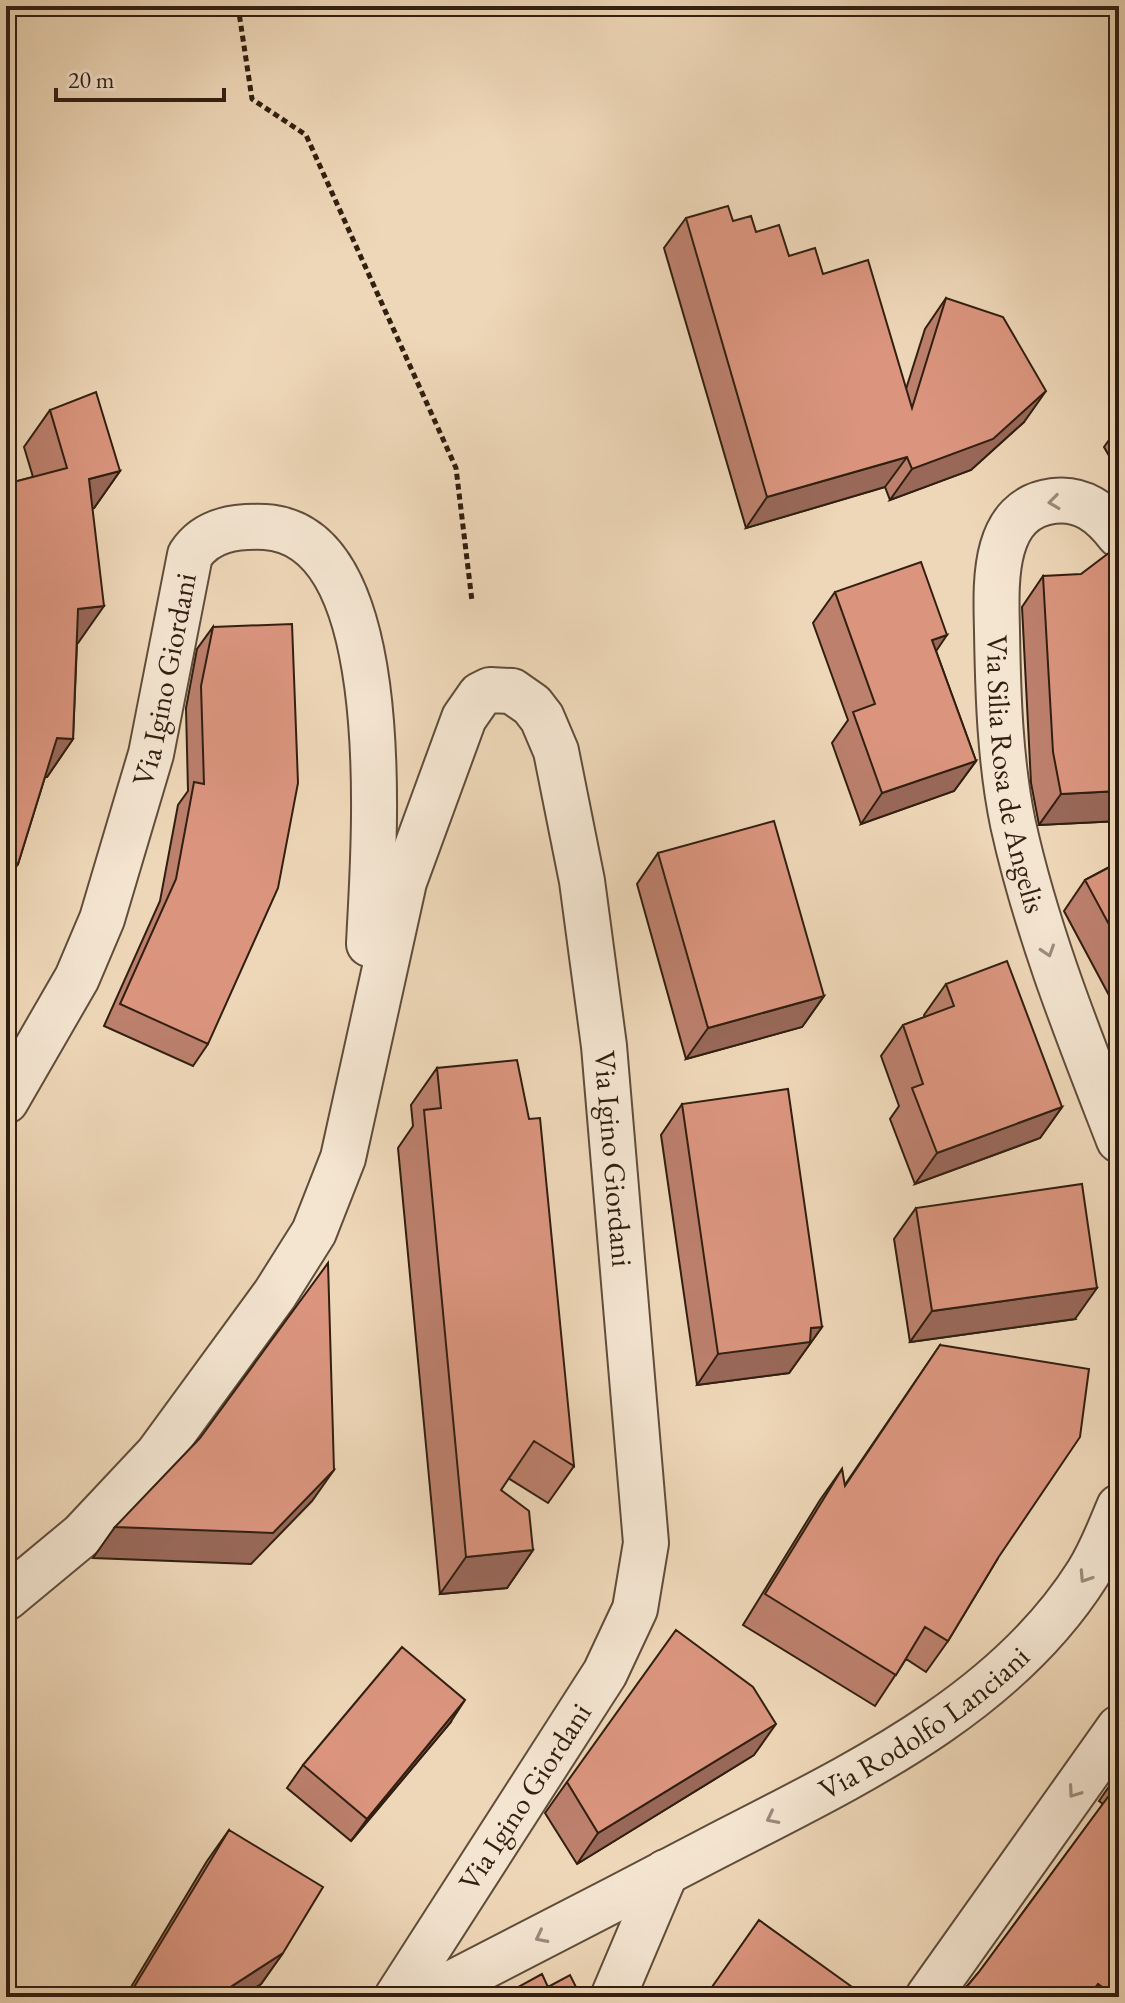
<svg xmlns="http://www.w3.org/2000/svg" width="1125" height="2003" font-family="'EB Garamond',serif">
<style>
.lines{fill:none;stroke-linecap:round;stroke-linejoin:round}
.minor-casing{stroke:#604d3b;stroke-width:48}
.path{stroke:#311f11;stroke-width:5;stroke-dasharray:6 4;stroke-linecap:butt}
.minor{stroke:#f4e5d1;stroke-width:44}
.wall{fill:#bc806d;stroke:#311f11;stroke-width:2}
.shaded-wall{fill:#996859;stroke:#311f11;stroke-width:2}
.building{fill:#db957f;stroke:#311f11;stroke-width:2}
.oneway{stroke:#9c8c7b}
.labels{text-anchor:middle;stroke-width:6;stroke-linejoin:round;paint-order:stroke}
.street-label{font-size:30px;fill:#311f11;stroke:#f4e5d1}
</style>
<rect width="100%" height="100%" fill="#eed7b8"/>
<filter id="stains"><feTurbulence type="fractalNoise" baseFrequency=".0025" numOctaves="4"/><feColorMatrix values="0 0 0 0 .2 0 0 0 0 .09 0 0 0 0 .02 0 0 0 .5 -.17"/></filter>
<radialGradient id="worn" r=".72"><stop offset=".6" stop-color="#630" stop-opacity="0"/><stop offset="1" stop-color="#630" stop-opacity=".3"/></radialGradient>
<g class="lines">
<defs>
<g id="minor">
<path id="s1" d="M 1119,535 C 1102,513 1082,497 1053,501 C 991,509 996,585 997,631 C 998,695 1000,761 1013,824 C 1037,933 1079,1037 1119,1140"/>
<path id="s2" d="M 6,1101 L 77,978 L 102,919 L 151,754 L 190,555 C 207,529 236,526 265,527 C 401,535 373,855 369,944"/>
<path id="s3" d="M 6,1598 L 82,1535 L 158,1454 L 275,1294 L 314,1232 L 343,1158 L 404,882 L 464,718 L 480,695 L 490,690 L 512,691 L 532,705 L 542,718 L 556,751 L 582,881 L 604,1046 L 646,1543 L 635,1609 L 605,1673 L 397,1997"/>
<path id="s4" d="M 425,1997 C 520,1948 616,1899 711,1849 C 848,1778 1003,1708 1088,1573 C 1101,1552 1110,1529 1119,1507"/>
<path d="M 613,1997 L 666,1872"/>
<path d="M 928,1997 L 1119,1728"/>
</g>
</defs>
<use href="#minor" class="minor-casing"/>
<path class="path" d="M 238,6 L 252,99 L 306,135 L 456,468 L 472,601"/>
<use href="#minor" class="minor"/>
</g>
<path class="wall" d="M 686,218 L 733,221 L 756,232 L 789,256 L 823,274 L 906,389 L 925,329 L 946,298 L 1024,422 L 971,470 L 890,500 L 885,487 L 746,528 L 664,248 Z
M 50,410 L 120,471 L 94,508 L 92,508 L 77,644 L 73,739 L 47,777 L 45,777 L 18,864 L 6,881 L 6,484 L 33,477 L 24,447 Z
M 1119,426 L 1119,473 L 1104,447 Z
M 1043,576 L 1119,821 L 1039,825 L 1031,783 L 1022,607 Z
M 835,592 L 936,651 L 976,761 L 954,791 L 861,824 L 832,743 L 848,720 L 813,623 Z
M 213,627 L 208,1044 L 193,1066 L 104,1026 L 160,901 L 178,805 L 188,791 L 186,708 L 197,649 Z
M 658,853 L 824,996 L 802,1027 L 686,1059 L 637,884 Z
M 1119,862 L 1119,1014 L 1064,911 L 1085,880 Z
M 946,984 L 1062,1107 L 1040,1138 L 915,1184 L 890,1119 L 899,1106 L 881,1056 L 903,1025 L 925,1017 L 924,1015 Z
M 437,1068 L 574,1466 L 548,1503 L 508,1478 L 501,1490 L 533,1550 L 507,1588 L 440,1594 L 398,1148 L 413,1126 L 411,1105 Z
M 682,1104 L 822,1327 L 789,1373 L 697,1385 L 661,1135 Z
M 916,1208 L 1075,1319 L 910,1342 L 894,1239 Z
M 940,1345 L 998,1558 L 948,1641 L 926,1672 L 906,1659 L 875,1706 L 743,1625 L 820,1500 L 842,1469 L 844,1486 Z
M 450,1723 L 351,1841 L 287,1788 L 303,1765 Z
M 754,1755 L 577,1864 L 545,1813 L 567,1782 Z
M 1119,1772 L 1119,1997 L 958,1997 L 979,1972 L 1103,1804 L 1099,1801 Z
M 229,1830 L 283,1953 L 261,1984 L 241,1997 L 125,1997 L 207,1861 Z"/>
<path class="shaded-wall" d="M 1046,391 L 1024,422 L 971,470 L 890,500 L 912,469 Z
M 907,457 L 885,487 L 746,528 L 767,497 Z
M 120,471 L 94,508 L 63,516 L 89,479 Z
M 104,606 L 78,643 L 52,646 L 78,609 Z
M 947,635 L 926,666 L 932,640 Z
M 57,738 L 73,739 L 47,777 L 31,776 Z
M 976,761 L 954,791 L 861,824 L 882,793 Z
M 1119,791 L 1119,821 L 1039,825 L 1061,794 Z
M 824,996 L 802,1027 L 686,1059 L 708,1028 Z
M 1062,1107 L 1040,1138 L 915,1184 L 937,1153 Z
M 1097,1288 L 1075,1319 L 910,1342 L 932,1311 Z
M 822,1327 L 789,1373 L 697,1385 L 718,1354 L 811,1328 Z
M 334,1470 L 312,1501 L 251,1564 L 93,1558 L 115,1527 Z
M 533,1550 L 507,1588 L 440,1594 L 466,1557 Z
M 465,1700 L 450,1723 L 351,1841 L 367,1819 Z
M 776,1724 L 754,1755 L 577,1864 L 598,1833 Z
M 283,1953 L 261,1984 L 241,1997 L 215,1997 Z"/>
<path class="building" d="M 728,206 L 733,221 L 751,216 L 756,232 L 779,225 L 789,256 L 815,248 L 823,274 L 868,260 L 912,408 L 946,298 L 1003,317 L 1046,391 L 993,439 L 912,469 L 907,457 L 767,497 L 686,218 Z
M 96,392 L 120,471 L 89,479 L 104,606 L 78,609 L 73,739 L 57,738 L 18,864 L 6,857 L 6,484 L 67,468 L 50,410 Z
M 1114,549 L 1119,560 L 1119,791 L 1061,794 L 1053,752 L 1043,576 L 1081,574 Z
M 921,562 L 947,635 L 932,640 L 976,761 L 882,793 L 853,712 L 875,704 L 835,592 Z
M 292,624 L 298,783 L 278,888 L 208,1044 L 120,1004 L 176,879 L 194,782 L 204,784 L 201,686 L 213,627 Z
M 774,821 L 824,996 L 708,1028 L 658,853 Z
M 1119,862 L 1119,943 L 1085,880 Z
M 1007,961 L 1062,1107 L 937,1153 L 912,1088 L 923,1084 L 903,1025 L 954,1006 L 946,984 Z
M 517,1060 L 529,1119 L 540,1118 L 574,1466 L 534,1441 L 501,1490 L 529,1511 L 533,1550 L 466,1557 L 424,1110 L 441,1108 L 437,1068 Z
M 788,1089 L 822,1327 L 811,1328 L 810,1342 L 718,1354 L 682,1104 Z
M 1082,1184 L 1097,1288 L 932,1311 L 916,1208 Z
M 328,1263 L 334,1470 L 273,1533 L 115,1527 L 200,1438 Z
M 940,1345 L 1089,1369 L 1080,1437 L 998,1558 L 948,1641 L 925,1627 L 896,1675 L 765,1594 L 842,1469 L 845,1486 Z
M 676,1630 L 753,1687 L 776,1724 L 598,1833 L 567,1782 Z
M 402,1647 L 465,1700 L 367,1819 L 303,1765 Z
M 1119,1782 L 1119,1997 L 1116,1997 L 1098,1984 L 1088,1997 L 958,1997 L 979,1972 Z
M 229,1830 L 323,1887 L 283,1953 L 215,1997 L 128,1997 Z
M 759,1920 L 866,1997 L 705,1997 Z
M 542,1974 L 548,1987 L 570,1975 L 581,1997 L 500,1997 Z"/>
<defs><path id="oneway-chevron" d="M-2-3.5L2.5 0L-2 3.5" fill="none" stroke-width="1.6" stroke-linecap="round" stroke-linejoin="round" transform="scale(2)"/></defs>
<g class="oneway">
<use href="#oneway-chevron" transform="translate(1054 502) rotate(173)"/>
<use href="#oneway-chevron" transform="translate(1048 951) rotate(72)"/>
<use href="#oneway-chevron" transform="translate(1085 1577) rotate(123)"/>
<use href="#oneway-chevron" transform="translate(1074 1792) rotate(125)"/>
<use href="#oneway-chevron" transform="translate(772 1818) rotate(153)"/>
<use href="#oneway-chevron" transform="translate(541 1937) rotate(153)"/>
</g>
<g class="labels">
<g class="street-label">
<text dy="10" stroke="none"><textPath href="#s2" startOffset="454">Via Igino Giordani</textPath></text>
<text dy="10" stroke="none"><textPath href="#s1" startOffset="380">Via Silia Rosa de Angelis</textPath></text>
<text dy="10" stroke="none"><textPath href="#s3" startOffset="1568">Via Igino Giordani</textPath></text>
<text dy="10" stroke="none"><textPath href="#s4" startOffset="570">Via Rodolfo Lanciani</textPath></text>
<text transform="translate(525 1797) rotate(-57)" y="10">Via Igino Giordani</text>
</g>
</g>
<rect width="1125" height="2003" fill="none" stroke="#eed7b8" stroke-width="32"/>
<rect x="8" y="8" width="1109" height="1987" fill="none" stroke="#311f11" stroke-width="4"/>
<rect x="16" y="16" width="1093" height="1971" fill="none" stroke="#311f11" stroke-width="2"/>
<path d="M56 88v12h168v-12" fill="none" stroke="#311f11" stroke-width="4"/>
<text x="68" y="88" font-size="24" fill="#311f11" stroke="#f4e5d1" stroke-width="6" paint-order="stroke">20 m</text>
<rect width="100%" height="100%" filter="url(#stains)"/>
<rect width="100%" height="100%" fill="url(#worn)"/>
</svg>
